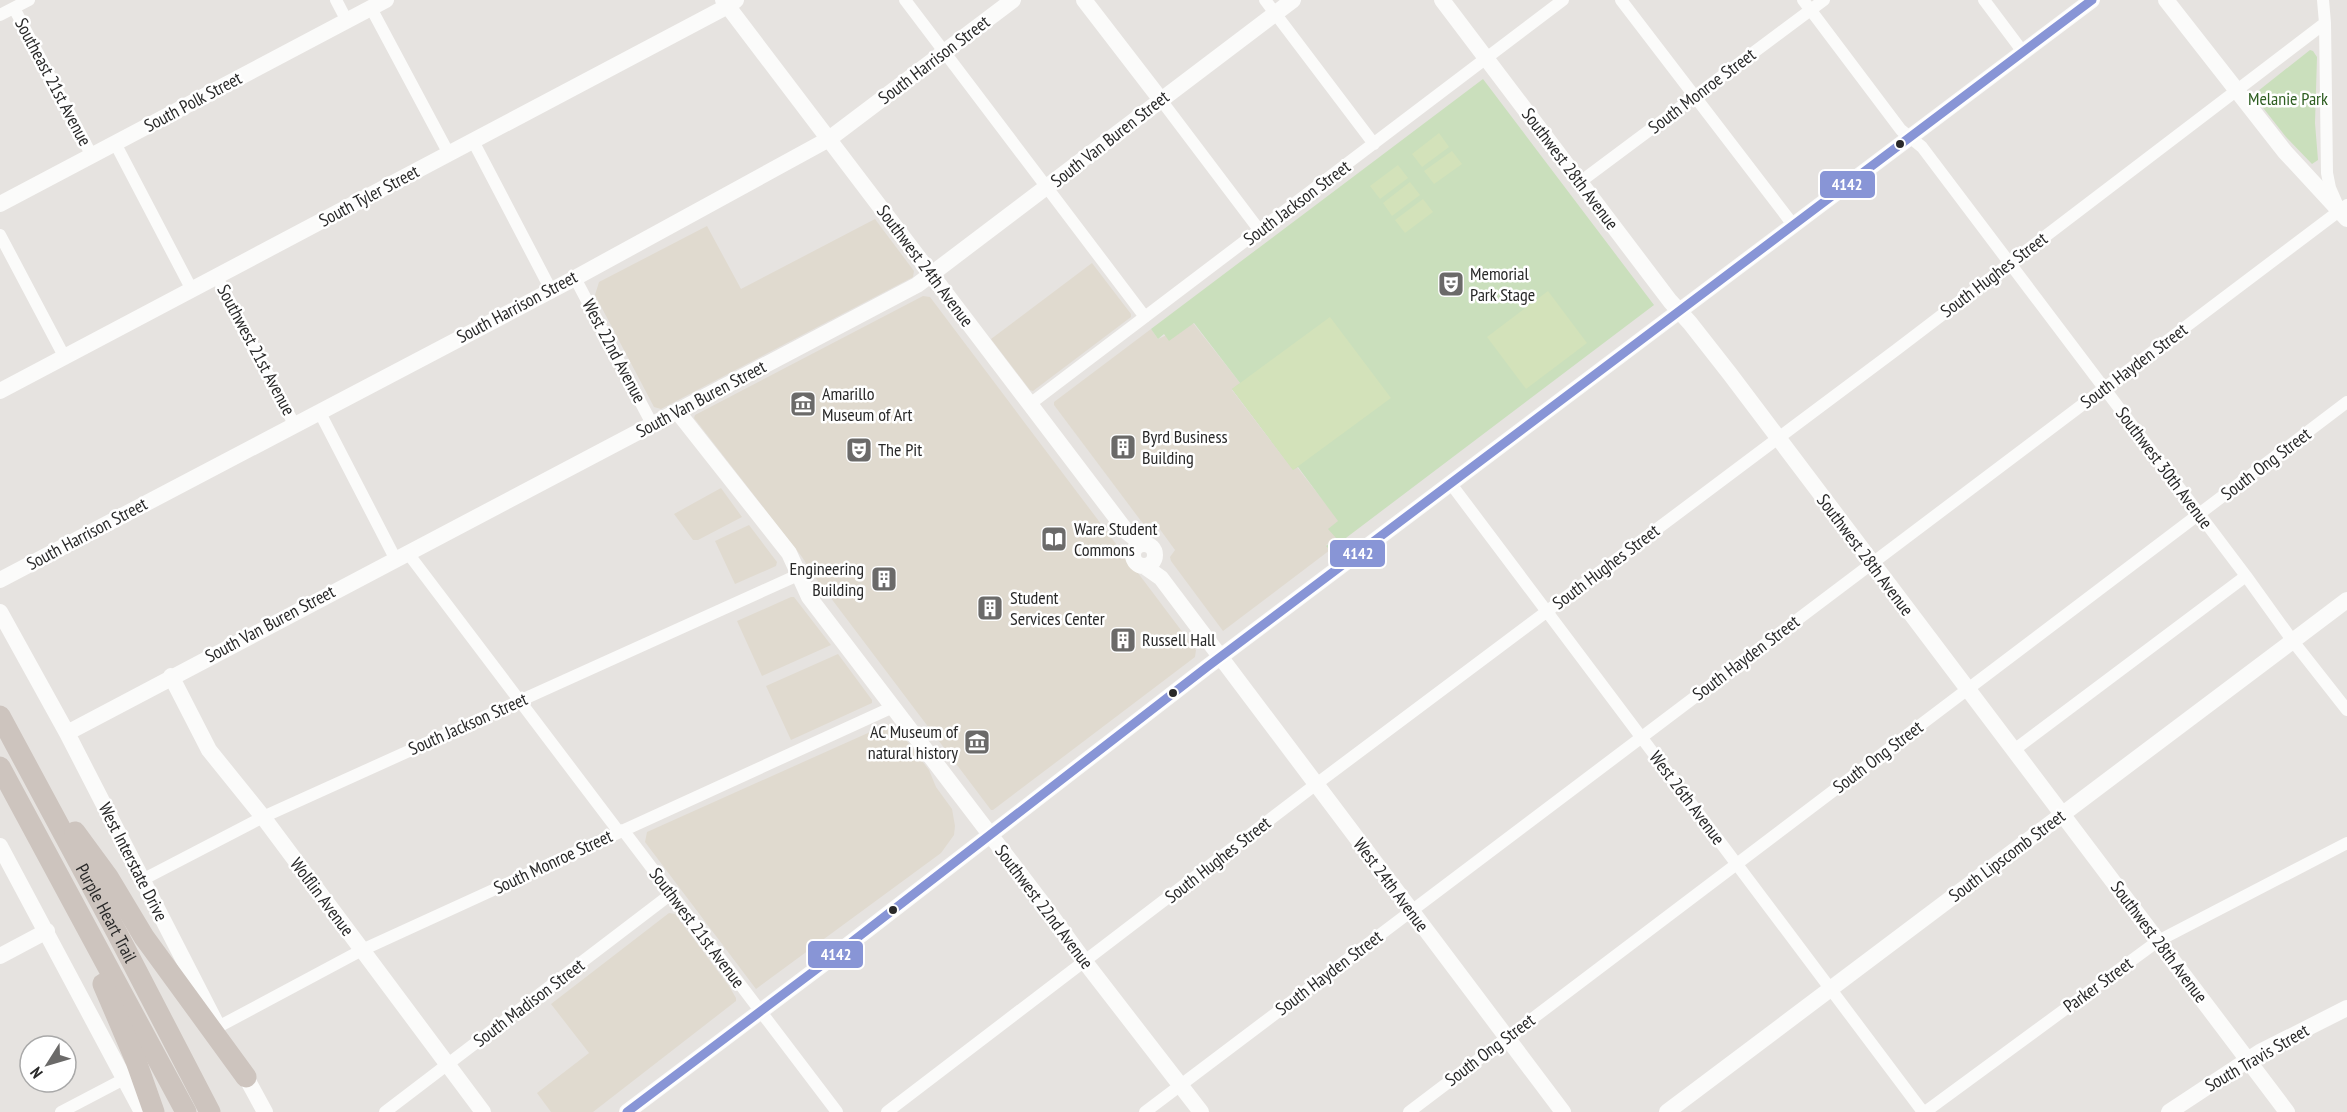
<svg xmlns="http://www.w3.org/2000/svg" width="2347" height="1112" font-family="'PT Sans Narrow',sans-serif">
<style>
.education{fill:#e0dacf}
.green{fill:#cadfbc}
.pitch{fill:#d3e2ba}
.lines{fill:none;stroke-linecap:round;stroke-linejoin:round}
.street{stroke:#fbfbfa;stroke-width:12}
.secondary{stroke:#fbfbfa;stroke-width:16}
.highway{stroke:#cdc4be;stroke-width:21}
.bus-1-casing{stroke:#fff;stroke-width:14}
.bus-1{stroke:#8895d6;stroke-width:9}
.bus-dot{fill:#292929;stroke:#fff;stroke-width:2}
.labels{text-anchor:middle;stroke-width:5;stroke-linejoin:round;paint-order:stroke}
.street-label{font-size:18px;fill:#292929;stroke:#fff}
.park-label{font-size:18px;fill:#2e5e21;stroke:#fff}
.poi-label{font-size:18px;fill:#292929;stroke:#fff;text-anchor:start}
.line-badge{stroke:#fff;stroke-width:2}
.badge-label{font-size:16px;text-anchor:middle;font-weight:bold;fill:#fff}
</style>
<rect width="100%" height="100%" fill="#e6e3e0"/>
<path class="education" d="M 875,219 L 914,271 L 913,277 L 661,409 L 654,407 L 595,295 L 599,282 L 707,226 L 741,289 Z
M 1092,263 L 1131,314 L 1131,317 L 1033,391 L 1030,390 L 991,339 Z
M 923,296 L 930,297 L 1196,650 L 1195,657 L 993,810 L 991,810 L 815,577 L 802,557 L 694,418 L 695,415 Z
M 1193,323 L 1240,383 L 1232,390 L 1293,470 L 1297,467 L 1339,521 L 1336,538 L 1326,545 L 1330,550 L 1223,631 L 1171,561 L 1170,557 L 1175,550 L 1159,528 L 1149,529 L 1141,521 L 1054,405 L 1054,402 L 1151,329 L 1158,339 Z
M 721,488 L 742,517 L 698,540 L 693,540 L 674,514 Z
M 749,525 L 777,562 L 776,566 L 735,584 L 715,541 Z
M 791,597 L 794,597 L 831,645 L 762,676 L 737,621 Z
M 838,654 L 872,700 L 872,703 L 791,740 L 766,686 Z
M 888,724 L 897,728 L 929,770 L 936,787 L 952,809 L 955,826 L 954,835 L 941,853 L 756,989 L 645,842 L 647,832 Z
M 669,913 L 675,914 L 729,986 L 736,998 L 736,1001 L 593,1112 L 551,1112 L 537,1093 L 589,1053 L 551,1004 Z"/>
<path class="green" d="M 2310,50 L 2313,51 L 2317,57 L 2315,123 L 2318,160 L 2312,164 L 2286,137 L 2253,95 Z
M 1483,79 L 1654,305 L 1330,550 L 1326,546 L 1336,538 L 1328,529 L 1338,521 L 1298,467 L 1293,470 L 1232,389 L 1240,383 L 1194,323 L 1169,341 L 1164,334 L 1158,339 L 1151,329 Z"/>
<path class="pitch" d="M 1439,133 L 1449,147 L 1422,167 L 1412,154 Z
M 1452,151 L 1462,164 L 1434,184 L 1424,171 Z
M 1398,165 L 1408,178 L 1380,199 L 1370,186 Z
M 1410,182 L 1420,195 L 1392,216 L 1383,203 Z
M 1423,199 L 1433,212 L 1405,233 L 1395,220 Z
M 1548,291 L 1587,343 L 1526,389 L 1487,337 Z
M 1330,317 L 1391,398 L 1293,470 L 1232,389 Z"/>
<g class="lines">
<path class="street" d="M 336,0 L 347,21
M 905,0 L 1145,317
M 1265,0 L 1374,144
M 1621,0 L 1794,226
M 1803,0 L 1901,130 L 1922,147 L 2246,576 L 2292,640 L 2347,710
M 1984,0 L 2023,52
M 2323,0 L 2325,23 L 2327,173 L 2330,188 L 2337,204
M 14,8 L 92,156
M 371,8 L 449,154
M 0,15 L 29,0
M 1161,100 L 1260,231
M 473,141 L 551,290
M 115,143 L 192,290
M 1580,182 L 1824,0
M 0,235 L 64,356
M 217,277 L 294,424
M 575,278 L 652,424
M 1030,404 L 1563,0
M 319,411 L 395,558
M 1451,484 L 1923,1112
M 407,552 L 619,832
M 2014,750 L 2246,576
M 623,830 L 837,1112
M 142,880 L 263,817 L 798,575
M 218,1027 L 362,950 L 893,707
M 61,1112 L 124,1079
M 385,1112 L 671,894
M 887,1112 L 1315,785 L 1896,350 L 2325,23
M 1145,1112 L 2347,205
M 1409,1112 L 2347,402
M 1925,1112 L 2158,941 L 2347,843"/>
<path class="secondary" d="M 723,0 L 1127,532 L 1142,544
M 1084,0 L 1161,100
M 1442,0 L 1670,301 L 1690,323 L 1730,374 L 2287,1112
M 2166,0 L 2285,152 L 2347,219
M 0,204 L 386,0
M 0,391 L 728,6 L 736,0
M 677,411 L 789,553 L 809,597 L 1040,900 L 1085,962 L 1201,1112
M1133 555a11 11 0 1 1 22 0a11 11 0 1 1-22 0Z
M 1144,566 L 1161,578 L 1563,1112
M 0,580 L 575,278 L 829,139 L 1013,0
M 0,612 L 67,733 L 217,1025
M 171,676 L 209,750 L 263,817 L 483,1112
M 67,733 L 917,285 L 1293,0
M 0,846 L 142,1112
M 0,956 L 47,931
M 241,1068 L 265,1112
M 627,1112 L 822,965 L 1207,667 L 2092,0
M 1667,1112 L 2347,600
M 2169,1112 L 2260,1052 L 2347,1008"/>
<g class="highway">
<path id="s1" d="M 0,716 L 117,933 L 210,1112"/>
<path d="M 0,767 L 186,1112"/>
<path d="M 75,832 L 108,877 L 144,937 L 246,1077"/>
<path d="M 103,984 L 136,1061 L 154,1112"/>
</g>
<defs>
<path id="bus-1" d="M 627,1112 L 822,965 L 1207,667 L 2092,0"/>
</defs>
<use href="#bus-1" class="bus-1-casing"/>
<use href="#bus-1" class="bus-1"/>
</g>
<defs>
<symbol id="theatre-square" viewBox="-11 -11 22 22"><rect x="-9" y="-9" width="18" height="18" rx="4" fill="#6b6a69" stroke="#fff"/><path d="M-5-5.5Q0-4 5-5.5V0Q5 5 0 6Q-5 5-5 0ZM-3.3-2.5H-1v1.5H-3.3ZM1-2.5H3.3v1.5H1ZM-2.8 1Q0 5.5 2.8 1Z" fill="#fff"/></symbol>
<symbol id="museum-square" viewBox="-11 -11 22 22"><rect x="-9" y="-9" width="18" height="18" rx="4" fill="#6b6a69" stroke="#fff"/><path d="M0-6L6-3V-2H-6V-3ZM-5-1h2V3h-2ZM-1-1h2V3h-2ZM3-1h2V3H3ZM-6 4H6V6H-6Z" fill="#fff"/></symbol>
<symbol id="building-square" viewBox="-11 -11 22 22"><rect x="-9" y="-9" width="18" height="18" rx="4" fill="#6b6a69" stroke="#fff"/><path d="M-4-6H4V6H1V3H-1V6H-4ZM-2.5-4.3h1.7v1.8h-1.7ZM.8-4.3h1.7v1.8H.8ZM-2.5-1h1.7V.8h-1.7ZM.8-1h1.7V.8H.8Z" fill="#fff"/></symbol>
<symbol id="library-square" viewBox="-11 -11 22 22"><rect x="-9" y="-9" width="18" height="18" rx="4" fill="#6b6a69" stroke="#fff"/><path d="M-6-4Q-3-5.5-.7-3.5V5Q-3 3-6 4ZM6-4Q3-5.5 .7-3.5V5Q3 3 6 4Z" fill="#fff"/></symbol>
</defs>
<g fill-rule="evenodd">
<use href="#theatre-square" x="1436" y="269" width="30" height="30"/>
<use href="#museum-square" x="788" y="389" width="30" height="30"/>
<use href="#building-square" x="1108" y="432" width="30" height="30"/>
<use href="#theatre-square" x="844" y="435" width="30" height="30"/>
<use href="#library-square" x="1039" y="524" width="30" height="30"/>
<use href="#building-square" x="869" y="564" width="30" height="30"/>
<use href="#building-square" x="975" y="593" width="30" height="30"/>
<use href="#building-square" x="1108" y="625" width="30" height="30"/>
<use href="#museum-square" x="962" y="727" width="30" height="30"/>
</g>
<g class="bus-dot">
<circle cx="1900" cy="144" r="5"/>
<circle cx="1173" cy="693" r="5"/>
<circle cx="893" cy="910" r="5"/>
</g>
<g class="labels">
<g class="street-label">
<text transform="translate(934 60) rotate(-37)" y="6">South Harrison Street</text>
<text transform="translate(53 82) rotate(62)" y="6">Southeast 21st Avenue</text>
<text transform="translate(1702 91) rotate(-37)" y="6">South Monroe Street</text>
<text transform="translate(193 102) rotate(-28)" y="6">South Polk Street</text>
<text transform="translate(1110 139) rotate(-38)" y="6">South Van Buren Street</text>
<text transform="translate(1570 169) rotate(53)" y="6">Southwest 28th Avenue</text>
<text transform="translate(369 196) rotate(-28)" y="6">South Tyler Street</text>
<text transform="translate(1297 203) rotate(-37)" y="6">South Jackson Street</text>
<text transform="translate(925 266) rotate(53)" y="6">Southwest 24th Avenue</text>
<text transform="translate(1994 275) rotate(-37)" y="6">South Hughes Street</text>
<text transform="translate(517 307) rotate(-28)" y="6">South Harrison Street</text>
<text transform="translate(256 350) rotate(62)" y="6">Southwest 21st Avenue</text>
<text transform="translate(614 351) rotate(62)" y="6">West 22nd Avenue</text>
<text transform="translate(2134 366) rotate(-37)" y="6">South Hayden Street</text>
<text transform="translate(701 399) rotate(-28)" y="6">South Van Buren Street</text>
<text transform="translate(2266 464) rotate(-37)" y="6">South Ong Street</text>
<text transform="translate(2164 468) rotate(53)" y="6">Southwest 30th Avenue</text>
<text transform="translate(87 534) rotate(-28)" y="6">South Harrison Street</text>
<text transform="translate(1865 555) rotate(53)" y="6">Southwest 28th Avenue</text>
<text transform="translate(1606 567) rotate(-37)" y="6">South Hughes Street</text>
<text transform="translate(270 624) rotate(-28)" y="6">South Van Buren Street</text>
<text transform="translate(1746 658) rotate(-37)" y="6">South Hayden Street</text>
<text transform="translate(468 724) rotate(-24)" y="6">South Jackson Street</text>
<text transform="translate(1878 757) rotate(-37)" y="6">South Ong Street</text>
<text transform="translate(1687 798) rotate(53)" y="6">West 26th Avenue</text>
<text transform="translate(2007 856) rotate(-37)" y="6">South Lipscomb Street</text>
<text transform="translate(1218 860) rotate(-38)" y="6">South Hughes Street</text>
<text transform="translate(133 862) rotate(63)" y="6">West Interstate Drive</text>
<text transform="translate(553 862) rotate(-25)" y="6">South Monroe Street</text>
<text transform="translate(1391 885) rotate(53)" y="6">West 24th Avenue</text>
<text transform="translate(322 897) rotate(53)" y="6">Wolflin Avenue</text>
<text transform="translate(1044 907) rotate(53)" y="6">Southwest 22nd Avenue</text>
<text dy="6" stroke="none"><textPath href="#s1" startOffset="224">Purple Heart Trail</textPath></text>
<text transform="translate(697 928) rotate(53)" y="6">Southwest 21st Avenue</text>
<text transform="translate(2159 942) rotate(53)" y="6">Southwest 28th Avenue</text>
<text transform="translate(1329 973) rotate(-37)" y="6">South Hayden Street</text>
<text transform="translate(2098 985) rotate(-36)" y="6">Parker Street</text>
<text transform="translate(529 1003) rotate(-37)" y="6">South Madison Street</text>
<text transform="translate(1490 1050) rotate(-37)" y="6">South Ong Street</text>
<text transform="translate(2257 1058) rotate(-30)" y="6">South Travis Street</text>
</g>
<g class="park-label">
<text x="2288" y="105">Melanie Park</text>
</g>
<g class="poi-label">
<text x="1470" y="280">Memorial<tspan x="1470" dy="21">Park Stage</tspan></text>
<text x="822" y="400">Amarillo<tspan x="822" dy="21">Museum of Art</tspan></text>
<text x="1142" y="443">Byrd Business<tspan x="1142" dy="21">Building</tspan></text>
<text x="878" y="456">The Pit</text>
<text x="1074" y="535">Ware Student<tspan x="1074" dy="21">Commons</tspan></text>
<text x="864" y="575" text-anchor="end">Engineering<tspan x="864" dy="21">Building</tspan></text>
<text x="1010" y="604">Student<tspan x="1010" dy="21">Services Center</tspan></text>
<text x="1142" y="646">Russell Hall</text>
<text x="958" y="738" text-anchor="end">AC Museum of<tspan x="958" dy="21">natural history</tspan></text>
</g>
</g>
<g class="line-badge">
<rect x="1819" y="170" width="57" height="29" rx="6" fill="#8895d6"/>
<rect x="1329" y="539" width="57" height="29" rx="6" fill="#8895d6"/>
<rect x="807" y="940" width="57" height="29" rx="6" fill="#8895d6"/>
</g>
<g class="badge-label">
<text x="1847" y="190">4142</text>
<text x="1358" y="559">4142</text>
<text x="836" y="960">4142</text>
</g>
<g transform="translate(48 1064) rotate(233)"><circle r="28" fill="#ffffff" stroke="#a9a9a9" stroke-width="1.5"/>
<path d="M0-4.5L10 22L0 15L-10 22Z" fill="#6b6a69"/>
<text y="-9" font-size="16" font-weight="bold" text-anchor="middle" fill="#292929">N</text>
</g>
</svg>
